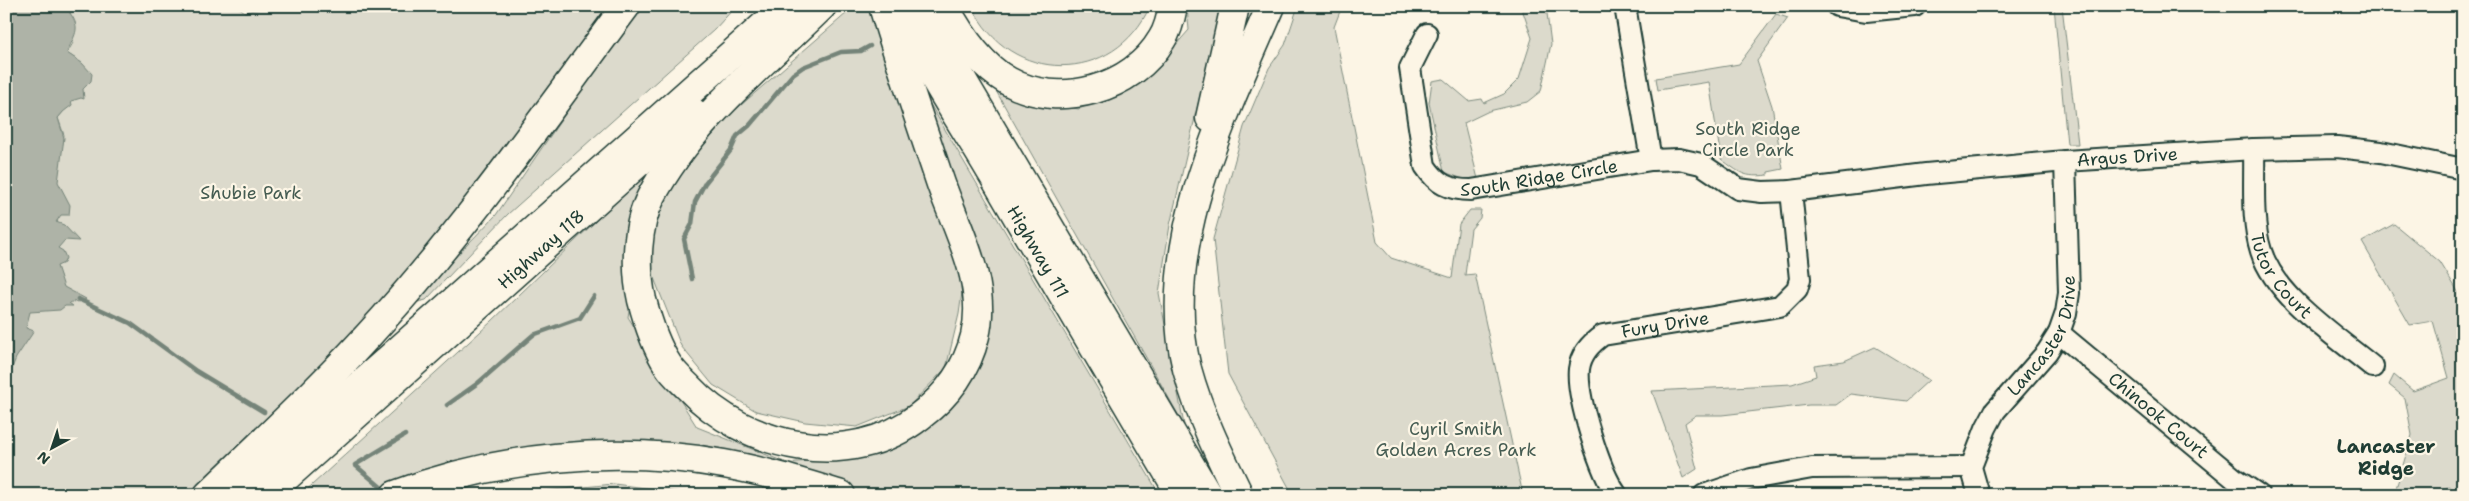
<svg xmlns="http://www.w3.org/2000/svg" width="2469" height="501" font-family="'Shantell Sans',sans-serif">
<style>
.green{fill:#dcdacc;stroke:#7e8c80}
.water{fill:#aeb3a7;stroke:#758479}
.lines{fill:none;stroke-linecap:round;stroke-linejoin:round}
.stream{stroke:#758479;stroke-width:4.5}
.minor-casing{stroke:#1f3d34;stroke-width:24}
.highway-casing{stroke:#1f3d34;stroke-width:31}
.minor{stroke:#fcf5e5;stroke-width:20}
.highway{stroke:#fcf5e5;stroke-width:28}
.labels{text-anchor:middle;stroke-width:4.5;stroke-linejoin:round;paint-order:stroke}
.park-label{font-size:18px;fill:#455c52;stroke:#fcf5e5}
.street-label{font-size:18px;fill:#1f3d34;stroke:#fcf5e5}
.neighbourhood-label{font-size:19px;font-weight:bold;fill:#1f3d34;stroke:#fcf5e5}
</style>
<rect width="100%" height="100%" fill="#fcf5e5"/>
<filter id="ink" filterUnits="userSpaceOnUse"><feTurbulence type="fractalNoise" baseFrequency=".02" numOctaves="2"/><feDisplacementMap in="SourceGraphic" scale="10" xChannelSelector="R" yChannelSelector="G"/><feConvolveMatrix kernelMatrix="1 2 1 2 8 2 1 2 1" color-interpolation-filters="sRGB"/></filter>
<g filter="url(#ink)">
<path class="green" d="M 70,6 L 237,6 L 245,12 L 259,9 L 260,6 L 628,6 L 434,264 L 194,495 L 6,495 L 6,314 L 60,276 C 50,259 58,213 63,193 L 57,182 L 64,135 L 58,118 L 84,87 L 83,64 L 67,53 L 73,43 Z
M 639,6 L 736,6 L 714,30 L 508,214 L 426,300 L 410,304 L 496,215 Z
M 855,6 L 871,6 L 966,264 L 959,314 L 946,368 L 909,406 L 857,427 L 805,422 L 756,411 L 713,385 L 681,346 L 648,263 L 659,210 L 682,170 L 733,112 Z
M 972,6 L 1150,6 C 1115,86 1008,85 972,6 Z
M 1187,6 L 1221,6 L 1170,225 L 1159,293 L 1184,425 L 995,89 L 1022,101 L 1079,109 L 1143,82 L 1189,30 Z
M 1298,6 L 1342,6 L 1334,27 L 1377,242 L 1391,258 L 1452,278 L 1459,224 L 1470,210 L 1481,210 L 1480,218 L 1471,229 L 1465,275 L 1475,274 L 1523,495 L 1293,495 L 1228,374 L 1213,239 L 1244,127 L 1269,68 L 1285,45 Z
M 1521,6 L 1546,6 L 1551,44 L 1541,91 L 1527,102 L 1489,111 L 1464,123 L 1478,179 L 1466,180 L 1444,172 L 1429,103 L 1432,81 L 1443,79 L 1469,101 L 1482,99 L 1484,103 L 1504,94 L 1519,79 L 1532,38 Z
M 2054,6 L 2062,6 L 2078,144 L 2067,144 Z
M 1776,14 L 1788,18 L 1757,61 L 1772,106 L 1783,169 L 1768,172 L 1768,175 C 1744,178 1740,173 1721,159 L 1709,82 L 1658,90 L 1656,78 L 1739,64 Z
M 920,87 L 1160,495 L 869,495 L 741,458 L 558,443 L 409,495 L 301,495 L 491,322 L 655,164 L 628,317 L 697,427 L 787,463 L 829,459 L 905,432 L 976,343 Z
M 2394,224 L 2440,262 L 2463,300 L 2463,495 L 2454,495 L 2450,486 L 2432,495 L 2394,495 L 2412,435 L 2405,398 L 2389,385 L 2394,375 L 2413,391 L 2449,378 L 2433,321 L 2410,325 L 2362,242 Z
M 1875,347 L 1929,380 L 1906,401 L 1851,394 L 1836,405 L 1809,405 L 1722,415 L 1696,415 L 1685,423 L 1697,469 L 1683,478 L 1652,391 L 1792,384 L 1816,376 L 1814,365 L 1844,361 Z
M 614,484 L 701,495 L 502,495 Z"/>
<path class="water" d="M 6,6 L 70,6 L 69,12 C 83,29 73,36 67,53 L 82,63 L 92,74 L 91,81 L 83,89 L 84,99 L 81,98 L 71,101 L 72,105 L 63,112 L 58,118 L 64,138 L 58,182 L 70,205 L 69,215 L 61,215 L 56,222 L 64,225 L 79,241 L 65,240 L 58,248 L 63,251 L 66,258 L 64,263 L 57,266 L 64,287 L 86,299 C 81,304 74,300 69,303 L 73,306 L 65,306 L 60,310 L 30,312 L 26,328 L 34,331 L 16,358 L 6,383 Z"/>
<g class="lines">
<path class="stream" d="M 692,279 L 684,239 L 692,224 L 695,202 L 705,183 L 731,150 L 737,136 L 749,126 L 793,74 L 803,67 L 841,52 L 861,51 L 870,46
M 78,299 L 130,323 L 196,371 L 264,412
M 447,405 L 478,383 L 533,335 L 580,318 L 594,296
M 382,488 L 355,465 L 405,435"/>
<defs>
<g id="minor">
<path d="M 1625,6 L 1651,160"/>
<path d="M 1837,6 L 1866,11 L 1915,6"/>
<path id="s1" d="M 1427,34 L 1410,68 L 1425,166 C 1437,184 1448,190 1471,190 L 1651,160 L 1679,159 L 1701,164 L 1738,189 L 1762,192 L 1791,191 L 1926,174 L 2065,161 L 2254,149 L 2337,147 L 2381,152 L 2463,169"/>
<path id="s2" d="M 2254,149 C 2255,182 2251,220 2261,251 C 2276,298 2337,337 2373,367"/>
<path id="s3" d="M 2059,333 L 2235,479 L 2259,495"/>
<path id="s4" d="M 1617,495 C 1600,473 1576,396 1579,369 C 1581,353 1591,343 1603,335 L 1780,306 L 1797,289 L 1800,279 L 1791,191"/>
<path d="M 1704,495 L 1751,479 L 1812,468 L 1971,467"/>
<path id="s5" d="M 1979,495 L 1971,467 L 1986,428 L 1995,411 L 2047,352 L 2059,333 L 2066,313 L 2069,293 L 2065,161"/>
</g>
<g id="highway">
<path d="M 822,6 C 761,66 691,121 651,197 C 636,225 635,270 642,300 C 648,323 655,345 668,365 C 673,373 681,380 688,387 C 746,449 850,471 920,416 C 947,396 967,369 975,336 C 988,284 958,232 941,184 C 921,125 901,66 883,6"/>
<path d="M 929,6 L 957,71 L 1208,495"/>
<path d="M 945,7 C 960,35 980,65 1008,81 C 1059,110 1133,89 1162,39 C 1168,30 1171,17 1173,6"/>
<path id="s6" d="M 901,9 C 924,69 961,120 993,175 C 1055,282 1118,388 1181,495"/>
<path d="M 1210,118 L 1235,6"/>
<path d="M 208,495 C 268,437 329,380 384,318 C 472,220 547,112 626,6"/>
<path d="M 236,495 L 786,6"/>
<path id="s7" d="M 266,495 L 694,113"/>
<path d="M 395,495 C 498,456 615,445 724,464 C 764,471 802,483 841,495"/>
<path d="M 1239,495 C 1219,454 1199,413 1187,369 C 1157,248 1224,115 1271,6"/>
</g>
</defs>
<use href="#minor" class="minor-casing"/>
<use href="#highway" class="highway-casing"/>
<use href="#minor" class="minor"/>
<use href="#highway" class="highway"/>
</g>
</g>
<g class="labels">
<g class="park-label">
<text x="1748" y="135">South Ridge<tspan x="1748" dy="21">Circle Park</tspan></text>
<text x="251" y="199">Shubie Park</text>
<text x="1456" y="435">Cyril Smith<tspan x="1456" dy="21">Golden Acres Park</tspan></text>
</g>
<g class="street-label">
<text dy="6" stroke="none"><textPath href="#s1" startOffset="861">Argus Drive</textPath></text>
<text dy="6" stroke="none"><textPath href="#s1" startOffset="261">South Ridge Circle</textPath></text>
<text dy="6" stroke="none"><textPath href="#s7" startOffset="369">Highway 118</textPath></text>
<text dy="6" stroke="none"><textPath href="#s6" startOffset="279">Highway 111</textPath></text>
<text dy="6" stroke="none"><textPath href="#s2" startOffset="134">Tutor Court</textPath></text>
<text dy="6" stroke="none"><textPath href="#s4" startOffset="239">Fury Drive</textPath></text>
<text dy="6" stroke="none"><textPath href="#s5" startOffset="182">Lancaster Drive</textPath></text>
<text dy="6" stroke="none"><textPath href="#s3" startOffset="129">Chinook Court</textPath></text>
</g>
<g class="neighbourhood-label">
<text x="2386" y="453">Lancaster<tspan x="2386" dy="22">Ridge</tspan></text>
</g>
</g>
<rect width="2469" height="501" fill="none" stroke="#fcf5e5" stroke-width="25"/>
<rect x="12" y="12" width="2444" height="476" fill="none" stroke="#1f3d34" stroke-width="2" filter="url(#ink)"/>
<g transform="translate(52 448) rotate(220)" stroke="#fcf5e5" stroke-width="4" paint-order="stroke">
<path d="M0-4L9 19L0 12L-9 19Z" fill="#1f3d34"/>
<text y="-8" font-size="14" font-weight="bold" text-anchor="middle" fill="#1f3d34">N</text>
</g>
</svg>
